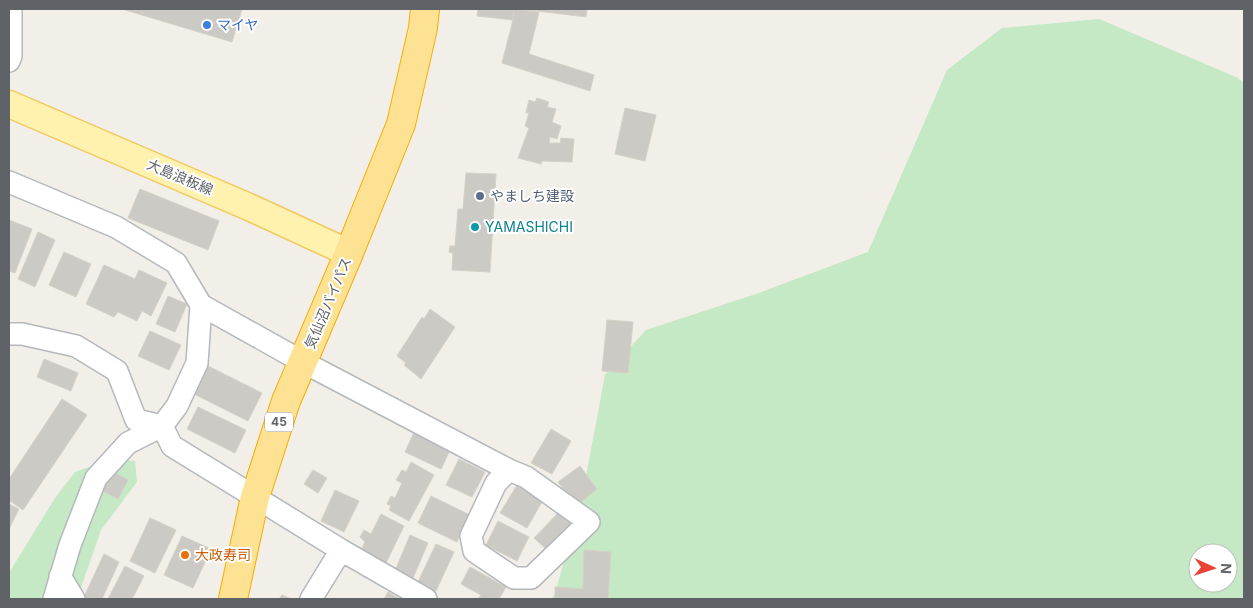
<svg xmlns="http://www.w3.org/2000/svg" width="1253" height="608" font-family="Inter,'Noto Sans JP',sans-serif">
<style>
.green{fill:#c5e8c5;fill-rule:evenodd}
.building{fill:#cccac5;stroke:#d6d1c6}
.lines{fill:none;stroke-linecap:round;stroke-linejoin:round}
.minor-casing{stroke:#b5b8bc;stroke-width:24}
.major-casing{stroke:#f2c960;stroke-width:29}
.highway-casing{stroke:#f9ab00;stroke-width:30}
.minor{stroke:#fff;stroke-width:21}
.major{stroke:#fff2af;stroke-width:26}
.highway{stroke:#fde293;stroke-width:28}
.shop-dot{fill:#3f7fe0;stroke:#fff;stroke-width:2}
.service-dot{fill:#5c6f8a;stroke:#fff;stroke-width:2}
.culture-dot{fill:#0f9aa8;stroke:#fff;stroke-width:2}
.food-dot{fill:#e8710a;stroke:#fff;stroke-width:2}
.labels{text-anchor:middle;stroke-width:4;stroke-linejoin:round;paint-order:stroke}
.shield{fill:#fff;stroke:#8f9295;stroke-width:1}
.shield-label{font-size:12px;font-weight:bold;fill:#5f6368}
.shop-label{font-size:14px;fill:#366cbe;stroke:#fff;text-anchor:start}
.street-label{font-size:14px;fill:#5f6368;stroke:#fff}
.service-label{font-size:14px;fill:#4e5e75;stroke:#fff;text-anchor:start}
.culture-label{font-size:14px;fill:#0d838f;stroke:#fff;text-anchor:start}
.food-label{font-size:14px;fill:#c56008;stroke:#fff;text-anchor:start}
</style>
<rect width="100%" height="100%" fill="#f1efe8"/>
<path class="green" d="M 1099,19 L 1236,77 L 1244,83 L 1244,599 L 551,599 L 555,594 L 583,492 L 605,375 L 646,330 L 759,293 L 868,252 L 947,70 L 1002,28 ZM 1198,553 L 1228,553 L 1228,583 L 1198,583 Z
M 112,459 L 135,461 L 137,482 L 101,530 L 77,599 L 9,599 L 9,573 L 55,498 L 75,472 Z"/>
<path class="building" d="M 122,9 L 242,9 L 232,42 Z
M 478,9 L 514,9 L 513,20 L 477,16 Z
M 514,9 L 539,12 L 529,54 L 594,75 L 590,91 L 502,63 L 513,20 Z
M 521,9 L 587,9 L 586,17 Z
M 537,98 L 549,102 L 547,107 L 556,109 L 552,122 L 561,126 L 557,139 L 550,137 L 549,143 L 560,143 L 561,138 L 574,139 L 572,162 L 542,161 L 541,164 L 518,158 L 529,128 L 525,126 L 529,113 L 526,113 L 529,100 L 535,102 Z
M 625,108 L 656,115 L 645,161 L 615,154 Z
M 466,173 L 496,174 L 490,272 L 452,270 L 453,253 L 449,252 L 450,246 L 455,246 L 458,209 L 463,209 Z
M 140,189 L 219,221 L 208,250 L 128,218 Z
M 9,220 L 32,229 L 15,273 L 9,271 Z
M 38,232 L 55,240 L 35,287 L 18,279 Z
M 64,252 L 91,264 L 76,297 L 49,285 Z
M 104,265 L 135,279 L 139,270 L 167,283 L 151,316 L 142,311 L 137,321 L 118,312 L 114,317 L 86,304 Z
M 168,296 L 187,304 L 175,332 L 156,324 Z
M 430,309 L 455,327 L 421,379 L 404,365 L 406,363 L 397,356 L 422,317 L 424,319 Z
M 607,320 L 633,322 L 628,373 L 602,371 Z
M 150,331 L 181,345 L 169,370 L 138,356 Z
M 44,359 L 78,373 L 71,391 L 37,377 Z
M 208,366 L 262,393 L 248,421 L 194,394 Z
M 62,399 L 87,415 L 23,510 L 9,500 L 9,479 Z
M 198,407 L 246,430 L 235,453 L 187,429 Z
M 416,428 L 452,446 L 441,469 L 405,452 Z
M 551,429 L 571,441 L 552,474 L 531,463 Z
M 459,459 L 485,472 L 472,497 L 446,485 Z
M 411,462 L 434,475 L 409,521 L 389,510 L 391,506 L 387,504 L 391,496 L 395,498 L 402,483 L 396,480 L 402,470 L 406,472 Z
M 580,466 L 597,489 L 576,506 L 558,482 Z
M 313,470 L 327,478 L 318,493 L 304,484 Z
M 111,471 L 128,480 L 118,499 L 101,490 Z
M 517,485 L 543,500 L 527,528 L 500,513 Z
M 335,490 L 359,501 L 344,532 L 321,521 Z
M 431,496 L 470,515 L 457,542 L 418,523 Z
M 9,504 L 19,509 L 9,529 Z
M 563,508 L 578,523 L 549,552 L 534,538 Z
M 381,514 L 404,526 L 385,565 L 360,552 L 365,542 L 360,537 L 364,530 L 371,534 Z
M 150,518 L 176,530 L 155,573 L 130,561 Z
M 498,521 L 529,537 L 517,561 L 486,545 Z
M 410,535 L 428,543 L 413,578 L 395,571 Z
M 182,536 L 211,549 L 193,588 L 164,575 Z
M 436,544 L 454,552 L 436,591 L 418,582 Z
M 584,550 L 611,552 L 608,599 L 555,599 L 555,587 L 583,589 Z
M 104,554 L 119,562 L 102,599 L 83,599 Z
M 125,566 L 144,576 L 132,599 L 108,599 Z
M 470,567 L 506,587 L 499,599 L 478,599 L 481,595 L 461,584 Z
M 388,592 L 400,599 L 384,599 Z
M 282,595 L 291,599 L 279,599 Z"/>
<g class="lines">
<defs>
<path id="minor" d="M 9,61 L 11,56 L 11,9
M 9,182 L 116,227 L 176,263 L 201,305 L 197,363 L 177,406 L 162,426 L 136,420 L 117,371 L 76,346 L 22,334 L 9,334
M 201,305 L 303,362 L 509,470 L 526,477 L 589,522 L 531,578 L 514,578 L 474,551 L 471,536 L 496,483 L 509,470
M 60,576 L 74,599
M 54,599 L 70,545 L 96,478 L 128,443 L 162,426 L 172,446 L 341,550 L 426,599
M 311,599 L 341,550"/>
<path id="major" d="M 9,104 L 249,207 L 349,253"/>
<path id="highway" d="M 233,599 L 255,497 L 286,401 L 349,253 L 401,124 L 423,28 L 425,9"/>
</defs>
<use href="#minor" class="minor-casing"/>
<use href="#major" class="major-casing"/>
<use href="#highway" class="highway-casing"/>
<use href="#minor" class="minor"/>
<use href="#major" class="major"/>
<use href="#highway" class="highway"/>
</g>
<circle class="shop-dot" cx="207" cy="25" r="5"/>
<circle class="service-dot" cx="480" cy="196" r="5"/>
<circle class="culture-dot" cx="475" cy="227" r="5"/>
<circle class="food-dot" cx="185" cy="555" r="5"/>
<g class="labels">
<rect class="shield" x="265" y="412.5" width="28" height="19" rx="4"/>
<g class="shield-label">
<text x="279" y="426">45</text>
</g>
<g class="shop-label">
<text x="217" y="30">マイヤ</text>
</g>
<g class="street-label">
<text transform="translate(180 177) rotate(23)" y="5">大島浪板線</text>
<text transform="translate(328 303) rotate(-67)" y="5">気仙沼バイパス</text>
</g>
<g class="service-label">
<text x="490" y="201">やましち建設</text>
</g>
<g class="culture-label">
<text x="485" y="232">YAMASHICHI</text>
</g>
<g class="food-label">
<text x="195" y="560">大政寿司</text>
</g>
</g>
<rect width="1253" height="608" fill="none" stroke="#5f6368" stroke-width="20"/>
<g transform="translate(1213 568) rotate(93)"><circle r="24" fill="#ffffff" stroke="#bfc1c3"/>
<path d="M0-4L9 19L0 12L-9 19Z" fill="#ea4335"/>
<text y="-8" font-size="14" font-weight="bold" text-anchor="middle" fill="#5f6368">N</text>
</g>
</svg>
